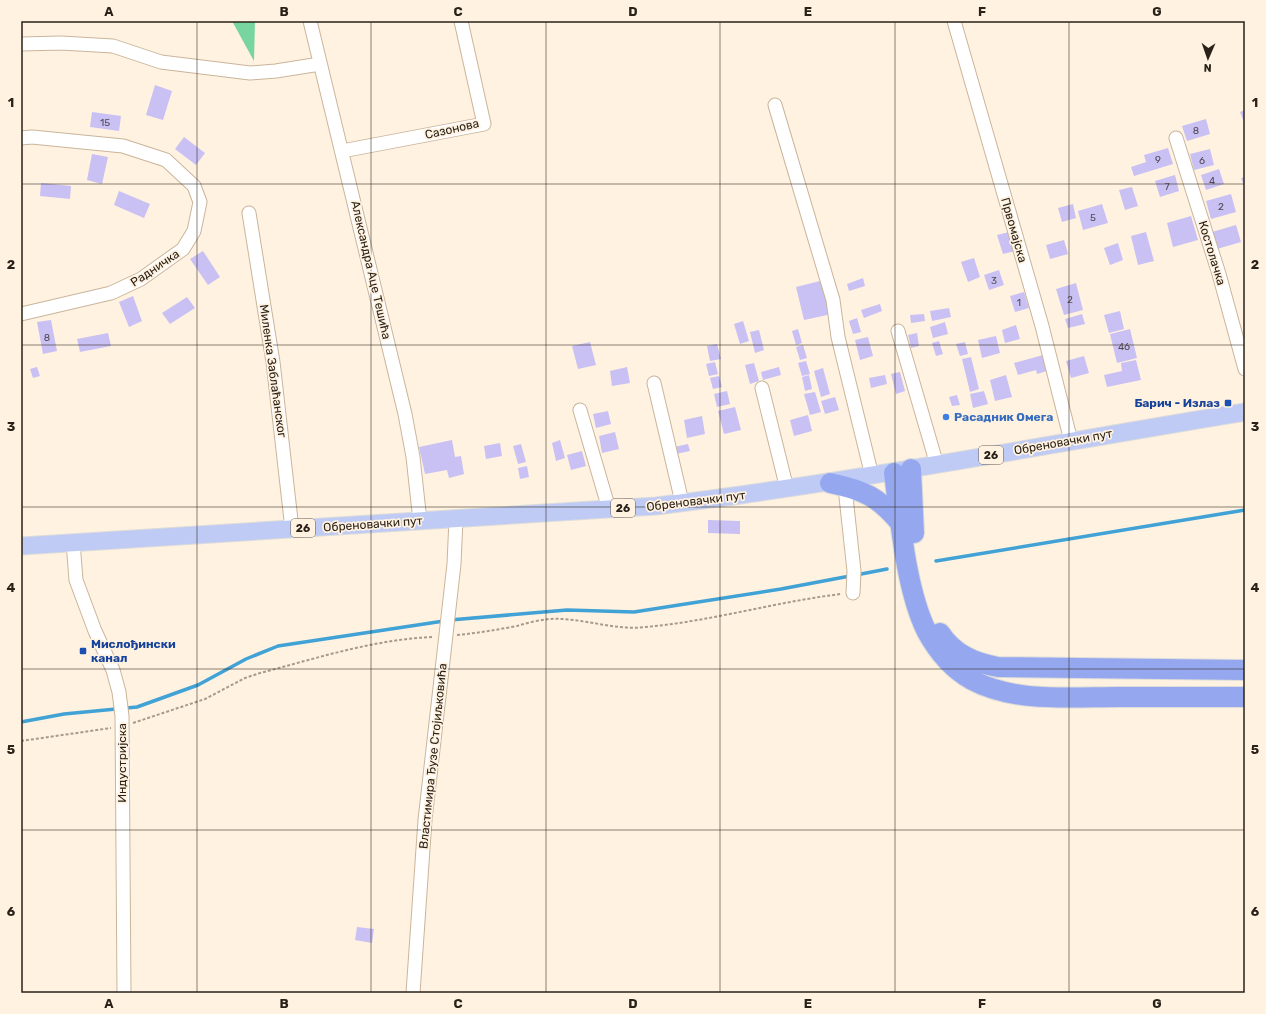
<svg xmlns="http://www.w3.org/2000/svg" width="1266" height="1014" font-family="Rubik,sans-serif">
<style>
.forest{fill:#78d59f}
.lines{fill:none;stroke-linecap:round;stroke-linejoin:round}
.stream{stroke:#41a2d6;stroke-width:3.5}
.building{fill:#c9c0f3}
.minor-casing{stroke:#cab59b;stroke-width:15}
.major-casing{stroke:#dddcda;stroke-width:19}
.highway-casing{stroke:#dddcda;stroke-width:22}
.path{stroke:#a59a8c;stroke-width:2;stroke-dasharray:3 2;stroke-linecap:butt}
.minor{stroke:#fff;stroke-width:13}
.major{stroke:#bfcbf5;stroke-width:17}
.highway{stroke:#95a8ef;stroke-width:20}
.grid{fill:none;stroke:#2a2218;stroke-width:1;stroke-opacity:0.55}
.transit-dot{fill:#1a4fb4;stroke:#fff2e1;stroke-width:1.5}
.shop-dot{fill:#3f7fe0;stroke:#fff2e1;stroke-width:1.5}
.labels{text-anchor:middle;stroke-width:3.5;stroke-linejoin:round;paint-order:stroke}
.number-label{font-size:10px;fill:#524a4f}
.shield{fill:#fff2e1;stroke:#6a6054;stroke-width:1}
.shield-label{font-size:11px;font-weight:bold;fill:#2a2218}
.street-label{font-size:12px;fill:#2a2218;stroke:#fff2e1}
.transit-label{font-size:12px;font-weight:bold;fill:#164399;stroke:#fff2e1;text-anchor:end}
.shop-label{font-size:12px;font-weight:bold;fill:#366cbe;stroke:#fff2e1;text-anchor:start}
.neatline{fill:none;stroke:#2a2218;stroke-width:1.5}
.grid-label{font-size:13px;text-anchor:middle;font-weight:bold;fill:#2a2218}
</style>
<rect width="100%" height="100%" fill="#fff2e1"/>
<path class="forest" d="M 232,21 L 255,21 L 254,61 Z"/>
<g class="lines">
<path class="stream" d="M 936,561 L 1245,510
M 856,575 L 887,569
M 450,620 L 567,610 L 634,612 L 781,589 L 850,576
M 21,722 L 64,714 L 137,707 L 198,685 L 246,659 L 278,646 L 444,621"/>
</g>
<path class="building" d="M 155,85 L 172,91 L 163,120 L 146,115 Z
M 1245,110 L 1245,125 L 1240,112 Z
M 92,112 L 121,116 L 119,131 L 90,127 Z
M 1206,119 L 1210,134 L 1187,141 L 1182,126 Z
M 184,137 L 205,153 L 196,165 L 175,149 Z
M 1168,148 L 1173,164 L 1134,176 L 1131,167 L 1146,162 L 1144,155 Z
M 1210,149 L 1214,165 L 1194,170 L 1190,154 Z
M 92,154 L 108,157 L 102,184 L 87,180 Z
M 1219,169 L 1224,184 L 1206,190 L 1201,175 Z
M 1175,175 L 1179,191 L 1160,197 L 1155,181 Z
M 1245,177 L 1245,188 L 1241,178 Z
M 41,183 L 71,186 L 70,199 L 40,196 Z
M 1132,187 L 1138,206 L 1125,210 L 1119,190 Z
M 119,191 L 150,204 L 144,218 L 114,205 Z
M 1231,194 L 1236,212 L 1211,219 L 1206,201 Z
M 1073,204 L 1076,218 L 1062,222 L 1058,208 Z
M 1102,204 L 1108,223 L 1083,230 L 1078,211 Z
M 1191,216 L 1198,240 L 1173,247 L 1167,223 Z
M 1236,225 L 1241,242 L 1217,249 L 1212,232 Z
M 1009,232 L 1015,251 L 1003,254 L 997,235 Z
M 1146,232 L 1154,261 L 1138,265 L 1131,236 Z
M 1064,240 L 1068,254 L 1050,259 L 1046,245 Z
M 1118,243 L 1123,260 L 1110,265 L 1104,248 Z
M 203,251 L 220,277 L 208,285 L 190,259 Z
M 974,258 L 980,277 L 968,282 L 961,262 Z
M 999,270 L 1004,285 L 989,290 L 984,275 Z
M 863,278 L 865,286 L 849,291 L 847,284 Z
M 824,280 L 832,314 L 804,320 L 796,287 Z
M 1076,283 L 1083,310 L 1064,315 L 1056,289 Z
M 1024,292 L 1029,308 L 1015,312 L 1010,296 Z
M 133,296 L 142,321 L 129,327 L 119,302 Z
M 187,297 L 195,308 L 170,324 L 162,313 Z
M 880,304 L 882,311 L 864,318 L 861,310 Z
M 949,308 L 951,317 L 932,321 L 930,311 Z
M 1120,311 L 1124,329 L 1109,333 L 1104,315 Z
M 924,314 L 925,321 L 911,323 L 910,315 Z
M 1082,314 L 1085,324 L 1068,328 L 1065,319 Z
M 857,318 L 861,332 L 853,334 L 849,321 Z
M 51,320 L 57,351 L 43,354 L 37,322 Z
M 743,321 L 749,341 L 740,344 L 734,324 Z
M 945,322 L 948,334 L 933,338 L 930,327 Z
M 1016,325 L 1020,339 L 1005,343 L 1002,330 Z
M 798,329 L 802,343 L 796,345 L 792,331 Z
M 1130,329 L 1137,358 L 1117,363 L 1110,334 Z
M 759,330 L 764,350 L 755,353 L 750,332 Z
M 108,333 L 111,346 L 80,352 L 77,339 Z
M 917,333 L 919,346 L 911,348 L 908,335 Z
M 996,336 L 1000,353 L 982,358 L 978,340 Z
M 868,337 L 873,356 L 860,360 L 855,340 Z
M 939,341 L 943,354 L 936,356 L 932,343 Z
M 590,342 L 596,365 L 578,369 L 572,346 Z
M 965,342 L 968,354 L 960,356 L 956,344 Z
M 717,344 L 721,359 L 710,361 L 707,346 Z
M 803,345 L 807,358 L 800,360 L 796,347 Z
M 1043,355 L 1047,371 L 1037,374 L 1036,370 L 1018,375 L 1014,363 Z
M 1084,356 L 1089,373 L 1071,378 L 1066,361 Z
M 971,357 L 979,389 L 970,392 L 962,359 Z
M 1136,360 L 1141,380 L 1107,387 L 1104,375 L 1122,371 L 1121,363 Z
M 806,361 L 810,374 L 802,376 L 798,363 Z
M 715,362 L 718,374 L 709,376 L 706,364 Z
M 754,363 L 759,381 L 750,384 L 745,365 Z
M 37,367 L 40,376 L 33,378 L 30,369 Z
M 627,367 L 630,383 L 612,386 L 610,371 Z
M 779,367 L 781,375 L 763,380 L 761,372 Z
M 823,368 L 830,394 L 821,397 L 814,371 Z
M 900,372 L 905,391 L 896,394 L 891,374 Z
M 809,375 L 812,389 L 805,391 L 802,377 Z
M 885,375 L 887,384 L 871,388 L 869,378 Z
M 1006,375 L 1012,397 L 995,401 L 990,380 Z
M 719,376 L 722,387 L 713,389 L 710,378 Z
M 727,391 L 730,404 L 717,407 L 714,394 Z
M 984,391 L 988,404 L 973,408 L 970,394 Z
M 815,392 L 821,412 L 810,415 L 804,394 Z
M 957,395 L 960,405 L 952,406 L 949,397 Z
M 835,397 L 839,410 L 825,414 L 821,401 Z
M 735,407 L 741,430 L 724,434 L 718,411 Z
M 608,411 L 611,424 L 596,428 L 593,414 Z
M 808,415 L 812,431 L 794,436 L 790,420 Z
M 702,416 L 705,434 L 687,438 L 684,420 Z
M 615,432 L 619,449 L 602,453 L 599,436 Z
M 452,440 L 455,457 L 461,456 L 464,474 L 449,478 L 447,470 L 425,474 L 419,447 Z
M 560,440 L 565,458 L 556,461 L 552,443 Z
M 500,443 L 502,456 L 486,459 L 484,446 Z
M 521,444 L 526,462 L 518,464 L 513,446 Z
M 688,444 L 690,451 L 676,454 L 674,447 Z
M 582,451 L 586,466 L 571,470 L 567,455 Z
M 527,466 L 529,477 L 520,479 L 518,468 Z
M 708,520 L 740,521 L 740,534 L 708,533 Z
M 357,927 L 374,929 L 372,943 L 355,940 Z"/>
<g class="lines">
<defs>
<path id="minor" d="M 310,21 L 405,414 L 413,457 L 420,521
M 954,21 L 1042,326 L 1071,441
M 21,44 L 61,43 L 113,46 L 161,62 L 250,73 L 276,71 L 320,64
M 775,105 L 833,300 L 838,337 L 872,476
M 21,138 L 32,137 L 123,146 L 166,160 L 194,186 L 200,202 L 194,231 L 183,249 L 141,279 L 111,293 L 21,314
M 1176,138 L 1219,274 L 1245,369
M 342,151 L 484,124 L 461,21
M 249,213 L 273,362 L 292,529
M 898,331 L 937,465
M 654,383 L 682,502
M 762,388 L 787,489
M 580,410 L 609,509
M 849,487 L 846,497 L 854,571 L 853,593
M 73,542 L 76,580 L 95,631 L 113,670 L 119,692 L 122,716 L 124,993
M 413,993 L 425,820 L 454,564 L 456,519"/>
<path id="major" d="M 21,546 L 656,506 C 854,482 1049,444 1245,412"/>
<path id="highway" d="M 911,469 L 914,533
M 894,473 C 900,519 906,591 927,632 C 938,652 952,669 972,680 C 1015,703 1071,697 1118,697 C 1160,697 1203,697 1245,697
M 830,483 C 864,490 879,497 901,524
M 940,633 C 954,654 974,663 998,667 L 1245,670"/>
</defs>
<use href="#minor" class="minor-casing"/>
<use href="#major" class="major-casing"/>
<use href="#highway" class="highway-casing"/>
<path class="path" d="M 457,635 C 477,633 496,630 517,626 C 527,623 539,620 549,619 C 582,617 613,631 646,627 C 712,621 775,602 841,594
M 133,723 L 205,699 L 245,678 L 260,673 C 318,658 375,639 434,637
M 21,741 L 111,728"/>
<use href="#minor" class="minor"/>
<use href="#major" class="major"/>
<use href="#highway" class="highway"/>
</g>
<path class="grid" d="M 197,21 L 197,993M 371,21 L 371,993M 546,21 L 546,993M 720,21 L 720,993M 895,21 L 895,993M 1069,21 L 1069,993M 21,184 L 1245,184M 21,345 L 1245,345M 21,507 L 1245,507M 21,669 L 1245,669M 21,830 L 1245,830"/>
<g class="transit-dot">
<rect x="1224" y="399" width="8" height="8" rx="2"/>
<rect x="79" y="647" width="8" height="8" rx="2"/>
</g>
<circle class="shop-dot" cx="946" cy="417" r="4"/>
<g class="labels">
<g class="number-label">
<text x="105" y="126">15</text>
<text x="1196" y="134">8</text>
<text x="1158" y="163">9</text>
<text x="1202" y="164">6</text>
<text x="1212" y="184">4</text>
<text x="1167" y="190">7</text>
<text x="1221" y="210">2</text>
<text x="1093" y="221">5</text>
<text x="994" y="284">3</text>
<text x="1070" y="303">2</text>
<text x="1019" y="306">1</text>
<text x="47" y="341">8</text>
<text x="1124" y="350">46</text>
</g>
<g class="shield">
<rect x="979" y="446" width="24" height="18" rx="3"/>
<rect x="611" y="499" width="24" height="18" rx="3"/>
<rect x="291" y="519" width="24" height="18" rx="3"/>
</g>
<g class="shield-label">
<text x="991" y="459">26</text>
<text x="623" y="512">26</text>
<text x="303" y="532">26</text>
</g>
<g class="street-label">
<text transform="translate(452 129) rotate(-13)" y="4">Сазонова</text>
<text transform="translate(1014 230) rotate(74)" y="4">Првомајска</text>
<text transform="translate(1212 253) rotate(73)" y="4">Костолачка</text>
<text transform="translate(155 268) rotate(-34)" y="4">Радничка</text>
<text transform="translate(371 270) rotate(77)" y="4">Александра Аце Тешића</text>
<text transform="translate(273 371) rotate(82)" y="4">Миленка Заблаћанског</text>
<text transform="translate(1063 442) rotate(-10)" y="4">Обреновачки пут</text>
<text transform="translate(696 501) rotate(-7)" y="4">Обреновачки пут</text>
<text transform="translate(373 524) rotate(-4)" y="4">Обреновачки пут</text>
<text transform="translate(433 756) rotate(-84)" y="4">Властимира Ђузе Стојиљковића</text>
<text transform="translate(122 763) rotate(-90)" y="4">Индустријска</text>
</g>
<g class="transit-label">
<text x="1220" y="407">Барич - Излаз</text>
<text x="91" y="648" text-anchor="start">Мислођински<tspan x="91" dy="14">канал</tspan></text>
</g>
<g class="shop-label">
<text x="954" y="421">Расадник Омега</text>
</g>
</g>
<rect width="1266" height="1014" fill="none" stroke="#fff2e1" stroke-width="44"/>
<g transform="translate(1208 58) rotate(182)" stroke="#fff2e1" stroke-width="3" paint-order="stroke">
<path d="M0-3L7 15L0 10L-7 15Z" fill="#2a2218"/>
<text y="-6" font-size="11" font-weight="bold" text-anchor="middle" fill="#2a2218">N</text>
</g>
<rect x="22" y="22" width="1222" height="970" class="neatline"/>
<g class="grid-label">
<text x="109" y="16">A</text>
<text x="284" y="16">B</text>
<text x="458" y="16">C</text>
<text x="633" y="16">D</text>
<text x="808" y="16">E</text>
<text x="982" y="16">F</text>
<text x="1157" y="16">G</text>
<text x="11" y="107">1</text>
<text x="1255" y="107">1</text>
<text x="11" y="269">2</text>
<text x="1255" y="269">2</text>
<text x="11" y="431">3</text>
<text x="1255" y="431">3</text>
<text x="11" y="592">4</text>
<text x="1255" y="592">4</text>
<text x="11" y="754">5</text>
<text x="1255" y="754">5</text>
<text x="11" y="916">6</text>
<text x="1255" y="916">6</text>
<text x="109" y="1008">A</text>
<text x="284" y="1008">B</text>
<text x="458" y="1008">C</text>
<text x="633" y="1008">D</text>
<text x="808" y="1008">E</text>
<text x="982" y="1008">F</text>
<text x="1157" y="1008">G</text>
</g>
</svg>
